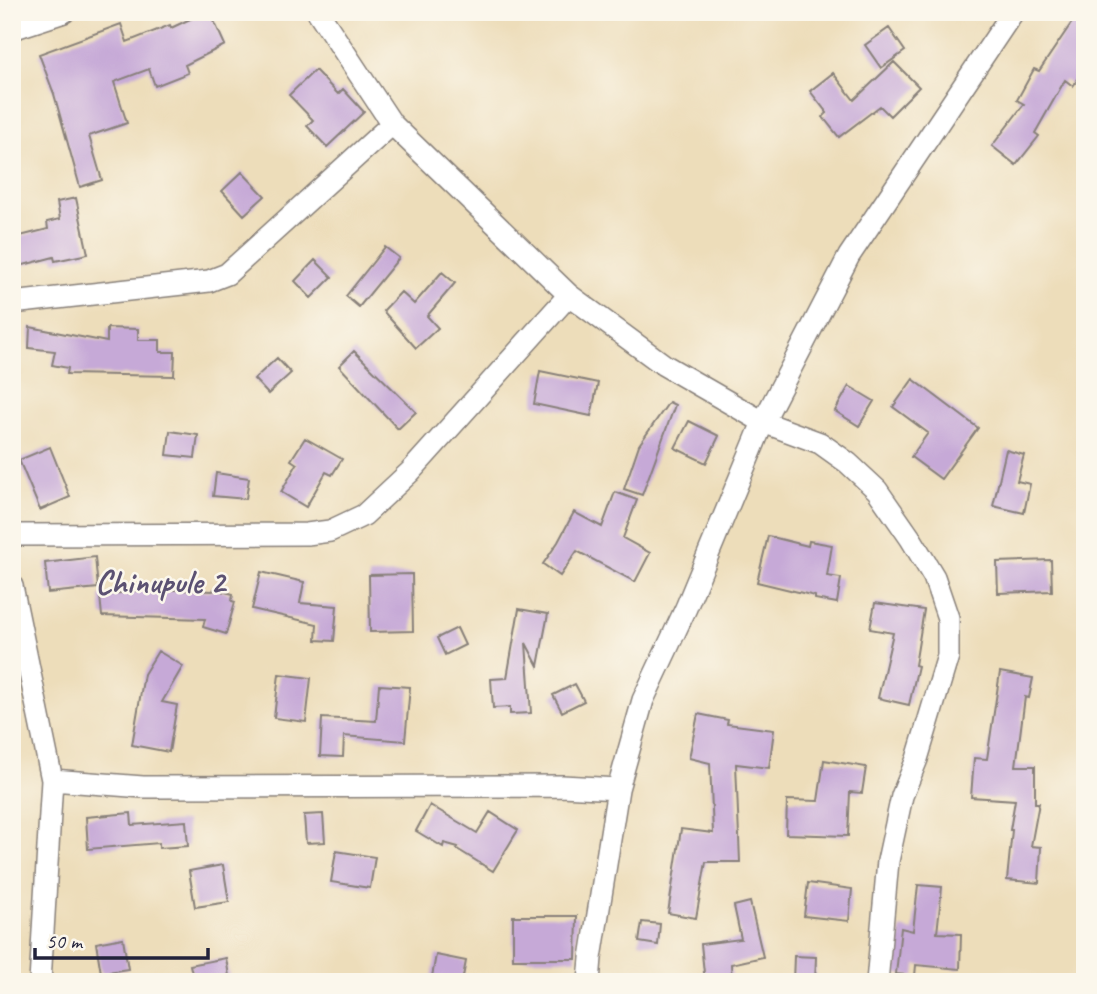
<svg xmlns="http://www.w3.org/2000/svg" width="1097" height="994" font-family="Caveat,sans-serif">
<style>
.building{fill:#c6a9d7}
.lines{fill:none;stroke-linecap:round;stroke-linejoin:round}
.street-casing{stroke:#88807a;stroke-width:24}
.street{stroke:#fff;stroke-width:21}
.labels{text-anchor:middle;stroke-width:5;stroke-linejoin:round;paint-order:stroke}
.quarter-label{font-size:33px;font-weight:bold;fill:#5b5172;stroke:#fbf7ec}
</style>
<rect width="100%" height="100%" fill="#fbf7ec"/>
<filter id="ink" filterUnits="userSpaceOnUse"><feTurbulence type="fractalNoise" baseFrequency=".0143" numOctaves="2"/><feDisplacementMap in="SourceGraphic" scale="14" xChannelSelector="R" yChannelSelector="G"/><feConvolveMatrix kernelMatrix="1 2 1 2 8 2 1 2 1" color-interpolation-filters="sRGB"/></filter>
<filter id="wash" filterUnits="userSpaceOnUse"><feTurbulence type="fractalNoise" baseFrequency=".00686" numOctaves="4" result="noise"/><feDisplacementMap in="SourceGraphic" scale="28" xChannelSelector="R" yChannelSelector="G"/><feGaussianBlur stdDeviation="1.57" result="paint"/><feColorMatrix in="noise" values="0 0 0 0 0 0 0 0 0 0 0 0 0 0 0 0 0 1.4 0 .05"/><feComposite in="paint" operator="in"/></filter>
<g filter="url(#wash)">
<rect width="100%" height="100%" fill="#edddba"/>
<g id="blocks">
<path class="building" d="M 205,12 L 210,12 L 225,45 L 185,65 L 188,73 L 155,86 L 149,69 L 114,82 L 127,123 L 89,136 L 102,180 L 80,187 L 54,94 L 39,54 L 121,24 L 127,42 L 170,25 L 171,28 Z
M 1079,12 L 1085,12 L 1085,69 L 1073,86 L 1065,80 L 1035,133 L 1039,136 L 1016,165 L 992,146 L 1024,104 L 1017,100 L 1034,69 L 1039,71 Z
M 889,28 L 905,51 L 881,68 L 865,45 Z
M 894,62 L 919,87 L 890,116 L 880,106 L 839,137 L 823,117 L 827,113 L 810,91 L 833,73 L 854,100 Z
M 315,70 L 338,94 L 343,89 L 364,112 L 327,147 L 307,126 L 313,120 L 289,95 Z
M 242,172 L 265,196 L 244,215 L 222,191 Z
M 76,198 L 88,254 L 55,261 L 54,257 L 12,268 L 12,238 L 48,229 L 47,222 L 60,219 L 57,202 Z
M 385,247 L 399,258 L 359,307 L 346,296 Z
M 315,260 L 332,277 L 311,298 L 295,281 Z
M 442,272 L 455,283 L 427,316 L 438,328 L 416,348 L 383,311 L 401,292 L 414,304 Z
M 30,327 L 107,342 L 107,328 L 138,329 L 138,340 L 160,340 L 160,352 L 175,352 L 174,376 L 67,374 L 68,368 L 52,365 L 55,351 L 29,348 Z
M 354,351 L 416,412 L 398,429 L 339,366 Z
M 277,358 L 291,373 L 268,394 L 254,379 Z
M 540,371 L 598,383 L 591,416 L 534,404 Z
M 913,379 L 978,428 L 941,479 L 911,457 L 928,433 L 893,407 Z
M 849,386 L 874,401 L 859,426 L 835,411 Z
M 669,402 L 675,405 L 642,495 L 624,489 L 639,445 Z
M 689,421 L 719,436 L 706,463 L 675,448 Z
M 170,431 L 198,435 L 195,458 L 167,455 Z
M 305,438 L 342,459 L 332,475 L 326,472 L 306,507 L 281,492 L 297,464 L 291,460 Z
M 50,447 L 70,497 L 40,510 L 19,460 Z
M 1006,450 L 1024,455 L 1017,481 L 1030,484 L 1024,513 L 993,506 Z
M 216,473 L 249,478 L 246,499 L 213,496 Z
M 615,492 L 637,500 L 623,538 L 650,553 L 635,582 L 577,551 L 560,576 L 543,564 L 558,542 L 574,512 L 602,527 Z
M 768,536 L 808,546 L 809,541 L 832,545 L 827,576 L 841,578 L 837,603 L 815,599 L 815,596 L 757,582 Z
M 95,557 L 98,588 L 48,593 L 45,563 Z
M 1051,560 L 1052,591 L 998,593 L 997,562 Z
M 261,572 L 304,582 L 300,603 L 337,606 L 334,641 L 316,640 L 317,624 L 252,609 Z
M 412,574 L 413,631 L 370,632 L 369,575 Z
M 147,589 L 213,591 L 214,589 L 233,594 L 232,601 L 235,602 L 226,634 L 203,627 L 205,619 L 102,616 L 100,596 Z
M 875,603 L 924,610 L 915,665 L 918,666 L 909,705 L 878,698 L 893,633 L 870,629 Z
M 519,609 L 548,614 L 538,666 L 526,643 L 531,713 L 510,714 L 510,707 L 493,708 L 491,679 L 507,678 Z
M 457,628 L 465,645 L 445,655 L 437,638 Z
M 158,651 L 183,666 L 162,702 L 177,705 L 169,752 L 132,745 L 144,674 Z
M 1000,672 L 1033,678 L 1029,698 L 1025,697 L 1016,766 L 1035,766 L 1035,803 L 1039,803 L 1031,846 L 1041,847 L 1039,883 L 1007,880 L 1012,830 L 1010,830 L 1015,800 L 971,797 L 974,758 L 987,759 Z
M 279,674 L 311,678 L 306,722 L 274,718 Z
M 575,684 L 584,701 L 562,712 L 553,695 Z
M 379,685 L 410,687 L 405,741 L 344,736 L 343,757 L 320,756 L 322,718 L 376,721 Z
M 698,714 L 728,720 L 727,724 L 774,730 L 769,768 L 736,764 L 740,862 L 706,862 L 696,918 L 668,913 L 681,829 L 713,833 L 710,763 L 689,758 Z
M 824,760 L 866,767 L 862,793 L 850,792 L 848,836 L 786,834 L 787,800 L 818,801 Z
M 430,805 L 477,833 L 490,812 L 518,830 L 493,871 L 457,849 L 458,847 L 444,843 L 443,847 L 416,831 Z
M 131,813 L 132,825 L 186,821 L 188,846 L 159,848 L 159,843 L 88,849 L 86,817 Z
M 323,814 L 325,842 L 306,843 L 304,815 Z
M 336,851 L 375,857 L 370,888 L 331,882 Z
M 223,865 L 229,902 L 195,907 L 189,871 Z
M 808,883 L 852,889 L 849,921 L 804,916 Z
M 918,885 L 942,887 L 937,933 L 961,934 L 960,969 L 916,965 L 915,976 L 896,974 L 901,928 L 913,931 Z
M 750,902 L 763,957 L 731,964 L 732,982 L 705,982 L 701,944 L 741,939 L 734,906 Z
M 513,916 L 577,916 L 576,959 L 513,959 Z
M 642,922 L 660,924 L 658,945 L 639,942 Z
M 123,938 L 128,969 L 101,973 L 96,943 Z
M 436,955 L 466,961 L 462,982 L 431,982 Z
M 794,956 L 816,957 L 815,982 L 793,982 Z
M 226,958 L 230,982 L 194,982 L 190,965 Z"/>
</g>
</g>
<g filter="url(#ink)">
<use href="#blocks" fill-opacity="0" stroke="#88807a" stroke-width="2"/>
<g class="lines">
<defs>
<path id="street" d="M 318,12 L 392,124 L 569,295 L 664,365 L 763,422 L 820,443 L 848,463 L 877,490 L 911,539 L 934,577 L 948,618 L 948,656 L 917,759 L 902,796 L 888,861 L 877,982
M 12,29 L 64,12
M 12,303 L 209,281 L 227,274 L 392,124
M 12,535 L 307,534 L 330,531 L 364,515 L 410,472 L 569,295
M 12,586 L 52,780 L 40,982
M 52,780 L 143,787 L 562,786 L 618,789
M 589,982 L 591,958 L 618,789 L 643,700 L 686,608 L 763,422 L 849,256 L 1013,12"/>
</defs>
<use href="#street" class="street-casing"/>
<use href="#street" class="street"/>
</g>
</g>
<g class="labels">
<g class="quarter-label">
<text x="160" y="593">Chinupule 2</text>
</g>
</g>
<rect width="1097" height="994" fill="none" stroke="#fbf7ec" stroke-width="42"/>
<path d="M35 948v10h173v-10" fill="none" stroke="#22223b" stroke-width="3.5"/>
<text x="46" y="948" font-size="21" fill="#22223b" stroke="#fbf7ec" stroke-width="5" paint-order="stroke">50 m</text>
</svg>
